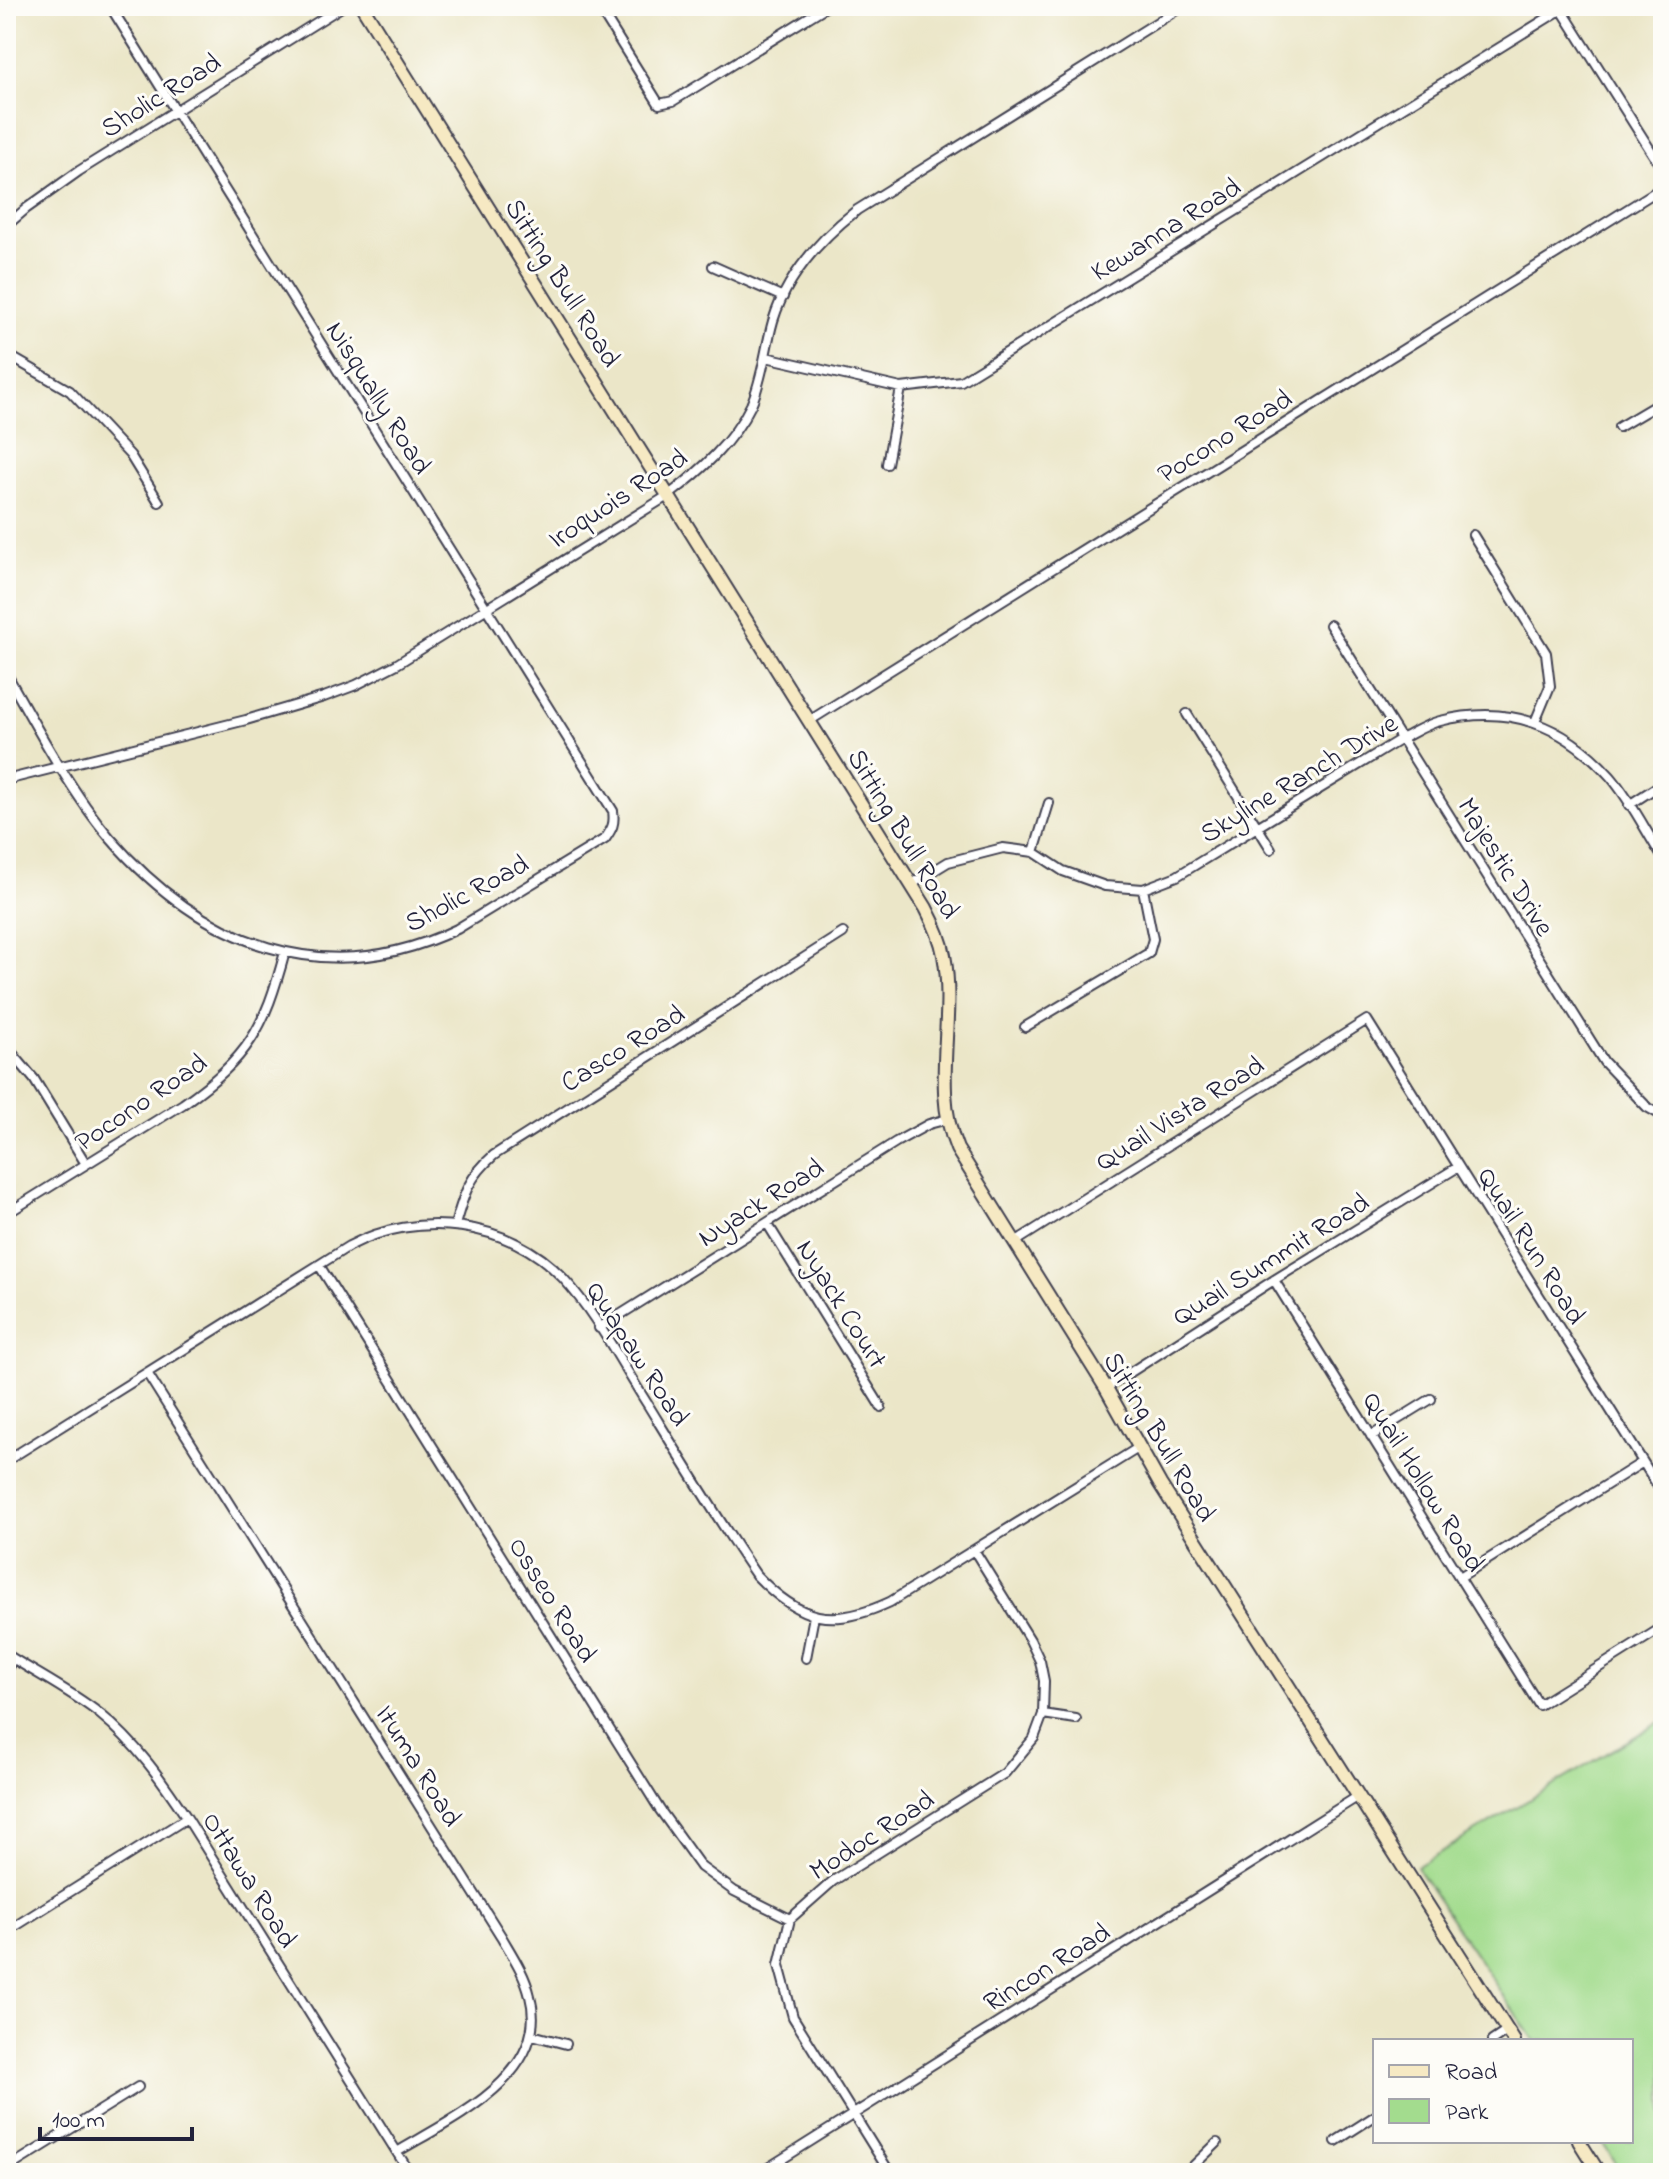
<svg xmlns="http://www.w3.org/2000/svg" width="1669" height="2179" font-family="'Indie Flower',sans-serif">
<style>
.green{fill:#a3dc8e;stroke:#627f64;stroke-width:2}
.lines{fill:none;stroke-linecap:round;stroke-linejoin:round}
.street-casing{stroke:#403f50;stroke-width:12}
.secondary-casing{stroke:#403f50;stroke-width:16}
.street{stroke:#fff;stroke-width:8}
.secondary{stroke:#f6e9c3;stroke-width:12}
.labels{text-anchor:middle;stroke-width:6;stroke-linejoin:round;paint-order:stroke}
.street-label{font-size:28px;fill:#22223b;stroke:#fdfcf7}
</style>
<rect width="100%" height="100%" fill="#fdfcf7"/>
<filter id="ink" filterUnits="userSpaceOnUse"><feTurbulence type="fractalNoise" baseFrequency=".0125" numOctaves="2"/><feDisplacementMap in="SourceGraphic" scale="16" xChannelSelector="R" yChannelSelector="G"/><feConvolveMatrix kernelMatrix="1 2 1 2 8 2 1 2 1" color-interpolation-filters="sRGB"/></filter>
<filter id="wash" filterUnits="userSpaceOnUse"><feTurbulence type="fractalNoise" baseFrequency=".006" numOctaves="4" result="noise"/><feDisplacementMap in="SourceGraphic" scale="32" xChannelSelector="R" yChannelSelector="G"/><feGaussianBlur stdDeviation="1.8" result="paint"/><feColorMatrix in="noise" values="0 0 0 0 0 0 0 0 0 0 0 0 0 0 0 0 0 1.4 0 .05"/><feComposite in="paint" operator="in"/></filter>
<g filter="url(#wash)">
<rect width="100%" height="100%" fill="#ebe6c8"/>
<path class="green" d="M 1663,1720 L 1663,2173 L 1622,2173 L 1601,2141 L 1631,2141 L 1631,2041 L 1534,2041 L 1416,1867 Z"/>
</g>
<g filter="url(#ink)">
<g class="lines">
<defs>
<path id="street" d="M 598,6 L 659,104 L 673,101 L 827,6
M 1560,7 L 1663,170
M 6,226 L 27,208 L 79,171 L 343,6
M 713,266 L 783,297
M 6,354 L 70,391 L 130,455 L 159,502
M 766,357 L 901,388 L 961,381 L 1562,9
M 1619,427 L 1663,401
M 887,464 L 901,388
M 1473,535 L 1546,653 L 1550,686 L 1535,722
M 1330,625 L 1604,1062 L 1647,1107 L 1663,1116
M 6,673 C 35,725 72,794 110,838 C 202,944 324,993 457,929 L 605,839 C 612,829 615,824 613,811 L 110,6
M 1187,714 L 1271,849
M 809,721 L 1663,187
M 6,780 L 246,720 L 324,697 L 356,685 L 397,664 L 669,495 C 702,470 733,442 751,405 C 763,378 765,349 773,321 C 787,275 820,239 857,210 L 1183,6
M 1629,805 L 1663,783
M 1034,852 L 1049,803
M 912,884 L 948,862 L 1003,848 L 1034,852 L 1063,871 L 1105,886 L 1143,889 L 1177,876 L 1401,739 C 1413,733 1427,724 1440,721 C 1509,704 1563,724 1610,776 C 1631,800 1646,832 1663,858
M 1025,1027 L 1149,953 L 1153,939 L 1143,889
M 6,1046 L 34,1079 L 86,1164
M 6,1214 L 183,1104 C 249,1057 264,1030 285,952
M 767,1223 L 881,1407
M 455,1225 C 464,1193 469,1177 494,1155 L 843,933
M 1015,1242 L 1367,1020 L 1663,1494
M 319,1265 L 660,1810 L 701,1867 L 734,1891 L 790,1919
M 1274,1280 L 1539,1705 L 1663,1627
M 599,1328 L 896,1142 L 929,1124 L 948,1119
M 147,1373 L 501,1936 C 512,1955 525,1974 530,1996 C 551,2075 452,2119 397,2152
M 1106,1388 L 1274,1280 L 1458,1167
M 1371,1436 L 1431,1399
M 6,1461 L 349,1246 C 417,1210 509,1220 563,1278 C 597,1315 621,1363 648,1405 C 683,1462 718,1520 756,1575 C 800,1621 832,1629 890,1602 L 1138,1448
M 1460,1577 L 1643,1462
M 6,1654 C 37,1674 71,1691 100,1714 C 136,1743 162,1780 187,1818 L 410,2173
M 806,1658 L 814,1616
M 6,1670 L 13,1659
M 1043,1714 L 1076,1719
M 6,1932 L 187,1818
M 532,2035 L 566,2044
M 1492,2041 L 1507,2031
M 1336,2141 L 1375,2116
M 6,2169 L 138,2087
M 760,2173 L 1357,1797
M 890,2173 L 793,2017 L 779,1965 L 790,1919 L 833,1881 L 1005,1773 L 1034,1738 L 1043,1714 L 1044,1681 L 1040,1661 L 1030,1640 L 974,1550
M 1186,2173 L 1217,2143"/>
<path id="secondary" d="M 362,6 L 926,908 C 934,923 941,938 944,955 C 956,1019 931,1087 957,1149 L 1106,1388 L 1160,1484 L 1514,2041
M 1579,2141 L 1599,2173"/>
</defs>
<use href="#street" class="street-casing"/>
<use href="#secondary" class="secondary-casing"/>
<use href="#street" class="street"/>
<use href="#secondary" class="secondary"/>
</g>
</g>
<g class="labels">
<g class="street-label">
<text transform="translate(160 94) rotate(-32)" y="10">Sholic Road</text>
<text transform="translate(1165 228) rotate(-32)" y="10">Kewanna Road</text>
<text transform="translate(564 282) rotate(58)" y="10">Sitting Bull Road</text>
<text transform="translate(380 397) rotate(58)" y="10">Nisqually Road</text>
<text transform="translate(1224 435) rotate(-32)" y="10">Pocono Road</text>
<text transform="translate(617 497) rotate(-33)" y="10">Iroquois Road</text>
<text transform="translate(1298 777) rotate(-31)" y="10">Skyline Ranch Drive</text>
<text transform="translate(905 833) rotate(59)" y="10">Sitting Bull Road</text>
<text transform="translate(1507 866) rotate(58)" y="10">Majestic Drive</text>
<text transform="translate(466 892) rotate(-28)" y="10">Sholic Road</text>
<text transform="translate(622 1047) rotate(-32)" y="10">Casco Road</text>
<text transform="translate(140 1101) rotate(-34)" y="10">Pocono Road</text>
<text transform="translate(1179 1112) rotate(-32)" y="10">Quail Vista Road</text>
<text transform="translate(760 1201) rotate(-32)" y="10">Nyack Road</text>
<text transform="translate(1533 1245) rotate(58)" y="10">Quail Run Road</text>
<text transform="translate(1270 1258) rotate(-32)" y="10">Quail Summit Road</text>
<text transform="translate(843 1303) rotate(58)" y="10">Nyack Court</text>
<text transform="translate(639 1353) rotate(57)" y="10">Quapaw Road</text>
<text transform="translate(1161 1436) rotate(59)" y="10">Sitting Bull Road</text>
<text transform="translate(1425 1481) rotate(58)" y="10">Quail Hollow Road</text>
<text transform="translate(554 1599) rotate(58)" y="10">Osseo Road</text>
<text transform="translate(420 1765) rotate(58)" y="10">Ituma Road</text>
<text transform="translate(871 1834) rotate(-33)" y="10">Modoc Road</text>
<text transform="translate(251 1879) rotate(58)" y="10">Ottawa Road</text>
<text transform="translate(1046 1966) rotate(-32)" y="10">Rincon Road</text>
</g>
</g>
<rect width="1669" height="2179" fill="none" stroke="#fdfcf7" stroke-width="32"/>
<rect x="1373" y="2039" width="260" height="104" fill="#fdfcf7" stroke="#a5a5ac" stroke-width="2"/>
<rect x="1389" y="2065" width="40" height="12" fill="#f6e9c3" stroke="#a5a5ac" stroke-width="2"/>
<text x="1445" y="2079" font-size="24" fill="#22223b">Road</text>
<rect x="1389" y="2099" width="40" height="24" fill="#a3dc8e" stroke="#a5a5ac" stroke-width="2"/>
<text x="1445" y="2119" font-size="24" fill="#22223b">Park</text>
<path d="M40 2127v12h152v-12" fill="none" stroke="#22223b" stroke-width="4"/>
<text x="52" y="2127" font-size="24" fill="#22223b" stroke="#fdfcf7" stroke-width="6" paint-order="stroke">100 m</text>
</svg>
